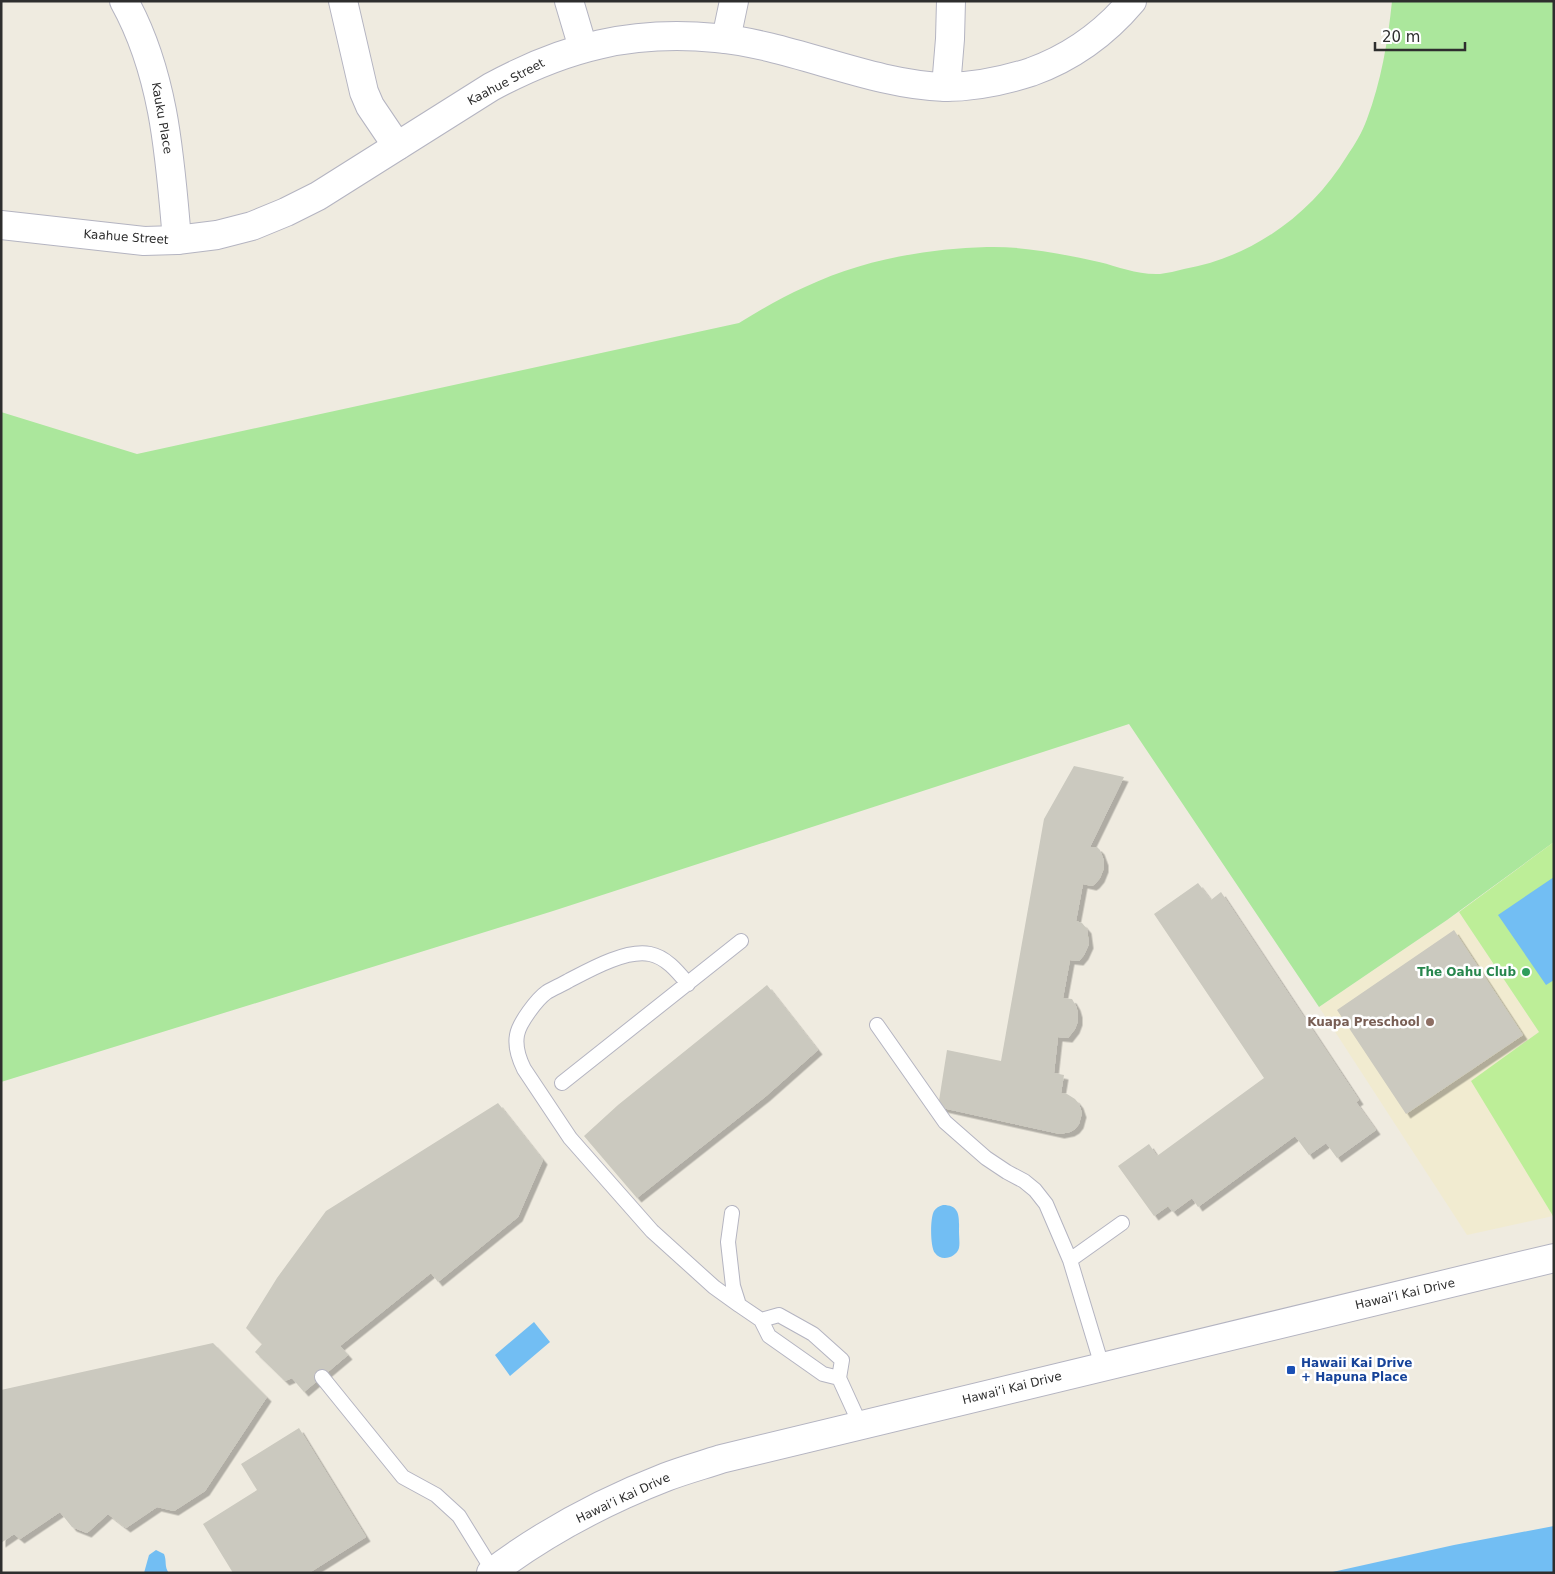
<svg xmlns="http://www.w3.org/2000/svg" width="1555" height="1574" font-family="'DejaVu Sans',sans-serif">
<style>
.education{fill:#f1ebd0}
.green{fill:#abe79c}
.pitch{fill:#bdee98}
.water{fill:#72bef3}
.building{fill:#cbc9bf;filter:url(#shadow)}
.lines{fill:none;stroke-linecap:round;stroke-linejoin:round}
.lane-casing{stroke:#b4b4c1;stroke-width:16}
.street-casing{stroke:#b4b4c1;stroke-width:30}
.secondary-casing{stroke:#b4b4c1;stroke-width:30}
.lane{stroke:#fff;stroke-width:14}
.street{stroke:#fff;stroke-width:28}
.secondary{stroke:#fff;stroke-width:28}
.leisure-dot{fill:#2e9e5b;stroke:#fff;stroke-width:2}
.education-dot{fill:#8d6e63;stroke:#fff;stroke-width:2}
.transit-dot{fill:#1a4fb4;stroke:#fff;stroke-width:2}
.labels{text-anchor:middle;stroke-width:5;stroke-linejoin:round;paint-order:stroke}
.street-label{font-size:12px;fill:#2e2e2e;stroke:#fff}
.leisure-label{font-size:12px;font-weight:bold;fill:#27864d;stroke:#fff;text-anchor:end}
.education-label{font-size:12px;font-weight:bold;fill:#785e54;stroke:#fff;text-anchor:end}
.transit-label{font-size:12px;font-weight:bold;fill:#164399;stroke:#fff;text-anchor:start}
</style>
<defs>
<filter id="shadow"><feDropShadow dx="4.5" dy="4.5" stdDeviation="0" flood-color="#0004"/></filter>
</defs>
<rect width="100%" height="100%" fill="#efebe0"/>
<path class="education" d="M 1459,912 L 1539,1032 L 1472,1081 L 1553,1216 L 1467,1235 L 1319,1007 Z"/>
<path class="green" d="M 1392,1 L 1554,1 L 1554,842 L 1447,920 L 1319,1007 L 1129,724 L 553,911 L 1,1082 L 1,412 L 137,454 L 739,323 C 760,310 782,297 805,287 C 862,260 924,249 987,247 C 1024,246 1062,254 1099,262 C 1120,267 1137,275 1160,274 C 1168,273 1176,271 1184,269 C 1252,257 1311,215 1347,156 C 1355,144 1362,133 1367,119 C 1381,82 1388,41 1392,1 Z"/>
<path class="pitch" d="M 1554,842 L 1554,1216 L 1553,1216 L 1471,1081 L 1539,1032 L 1459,912 Z"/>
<path class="water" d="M 1554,877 L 1554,980 L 1546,985 L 1498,915 Z
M 943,1205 C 961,1205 959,1218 959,1232 C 959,1237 960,1243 959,1248 C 956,1258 941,1262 935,1253 C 930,1247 930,1218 934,1211 C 936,1208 939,1206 943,1205 Z
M 534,1322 L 550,1342 L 510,1376 L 495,1355 Z
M 1554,1526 L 1554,1573 L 1328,1573 L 1454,1545 Z
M 156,1550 L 164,1554 C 167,1561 164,1567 169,1573 L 144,1573 L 149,1555 Z"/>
<path class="building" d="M 1074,766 L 1124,777 L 1090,847 L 1097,847 L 1100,850 L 1104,861 L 1104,868 L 1100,878 L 1095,884 L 1092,886 L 1083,884 L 1076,921 L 1082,923 L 1087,929 L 1089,944 L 1084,955 L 1079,961 L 1070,960 L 1063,998 L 1072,999 L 1076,1006 L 1078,1013 L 1078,1021 L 1075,1029 L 1068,1038 L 1058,1037 L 1054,1073 L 1064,1075 L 1061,1093 L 1067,1094 L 1075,1099 L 1079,1104 L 1082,1113 L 1079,1124 L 1075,1129 L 1070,1132 L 1060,1134 L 938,1107 L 947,1050 L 1001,1061 L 1044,819 Z
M 1198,883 L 1211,900 L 1221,892 L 1359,1100 L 1356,1102 L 1376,1130 L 1337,1158 L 1326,1143 L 1309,1155 L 1295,1136 L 1198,1207 L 1192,1198 L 1173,1212 L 1168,1206 L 1154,1216 L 1118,1166 L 1149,1144 L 1157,1156 L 1264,1078 L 1154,914 Z
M 1454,930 L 1523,1035 L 1406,1114 L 1337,1010 Z
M 767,985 L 818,1050 L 765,1097 L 637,1198 L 584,1136 L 618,1105 Z
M 498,1103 L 543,1160 L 518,1217 L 438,1282 L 431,1273 L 340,1346 L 348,1355 L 304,1392 L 292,1378 L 285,1381 L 255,1352 L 262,1344 L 246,1328 L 277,1278 L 326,1211 Z
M 213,1343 L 267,1397 L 205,1491 L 174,1511 L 157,1507 L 126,1528 L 108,1514 L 87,1533 L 72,1527 L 60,1512 L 20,1539 L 14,1534 L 1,1543 L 1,1390 Z
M 299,1428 L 366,1537 L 309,1573 L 233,1573 L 203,1524 L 257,1490 L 241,1464 Z"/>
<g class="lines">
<defs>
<path id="lane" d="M 688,984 C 678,972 666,957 650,954 C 626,949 589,970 568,981 C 561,985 554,988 547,992 C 537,999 519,1023 517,1035 C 515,1046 519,1059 524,1069 L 570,1138 L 652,1231 L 714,1287 L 739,1305
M 877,1025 L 945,1122 L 986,1158 L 1007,1172 L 1024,1181 L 1035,1190 L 1046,1204 L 1070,1260 L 1102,1366
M 562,1083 L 741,941
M 732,1213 L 728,1242 L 733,1286 L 739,1305 L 761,1320 L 769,1336 L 823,1374 L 839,1378
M 1070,1260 L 1122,1223
M 761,1320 L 779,1315 L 813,1334 L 842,1360 L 839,1378 L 860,1424
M 322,1377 L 403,1477 L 436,1495 L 459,1516 L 493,1571"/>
<path id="street" d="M 124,1 C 165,75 170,159 177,240
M 343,1 L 364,92 L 370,106 L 397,146
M 569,1 L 583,48
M 726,39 L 734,1
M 946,87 L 950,39 L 951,1"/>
<path id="secondary" d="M 1,225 L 144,241 L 177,240 L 217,235 L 252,226 L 286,212 L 318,196 L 491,87 C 565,47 631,30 716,38 C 793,45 867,84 945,87 C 975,87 1003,81 1031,72 C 1070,58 1105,33 1132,1
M 491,1573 C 544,1533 604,1501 666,1477 C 684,1470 703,1465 721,1459 L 1554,1258"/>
</defs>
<use href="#lane" class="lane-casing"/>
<use href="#street" class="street-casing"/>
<use href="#secondary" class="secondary-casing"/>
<use href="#lane" class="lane"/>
<use href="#street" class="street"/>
<use href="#secondary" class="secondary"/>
</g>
<circle class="leisure-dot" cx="1526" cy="972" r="5"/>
<circle class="education-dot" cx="1430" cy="1022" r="5"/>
<rect class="transit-dot" x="1286" y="1365" width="10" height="10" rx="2.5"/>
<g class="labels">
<g class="street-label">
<text transform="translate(506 82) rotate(-28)" y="4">Kaahue Street</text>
<text transform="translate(162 118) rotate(80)" y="4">Kauku Place</text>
<text transform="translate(126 237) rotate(4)" y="4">Kaahue Street</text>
<text transform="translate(1405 1294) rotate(-13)" y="4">Hawai’i Kai Drive</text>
<text transform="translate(1012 1388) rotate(-14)" y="4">Hawai’i Kai Drive</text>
<text transform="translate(623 1498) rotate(-25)" y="4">Hawai’i Kai Drive</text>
</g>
<g class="leisure-label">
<text x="1516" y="976">The Oahu Club</text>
</g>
<g class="education-label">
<text x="1420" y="1026">Kuapa Preschool</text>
</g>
<g class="transit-label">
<text x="1301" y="1367">Hawaii Kai Drive<tspan x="1301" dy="14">+ Hapuna Place</tspan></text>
</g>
</g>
<rect width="1555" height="1574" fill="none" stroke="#2e2e2e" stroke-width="5"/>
<path d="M1375 42v8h90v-8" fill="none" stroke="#2e2e2e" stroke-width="2.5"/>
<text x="1382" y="42" font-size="15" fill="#2e2e2e" stroke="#ffffff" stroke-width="4" paint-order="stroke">20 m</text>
</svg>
